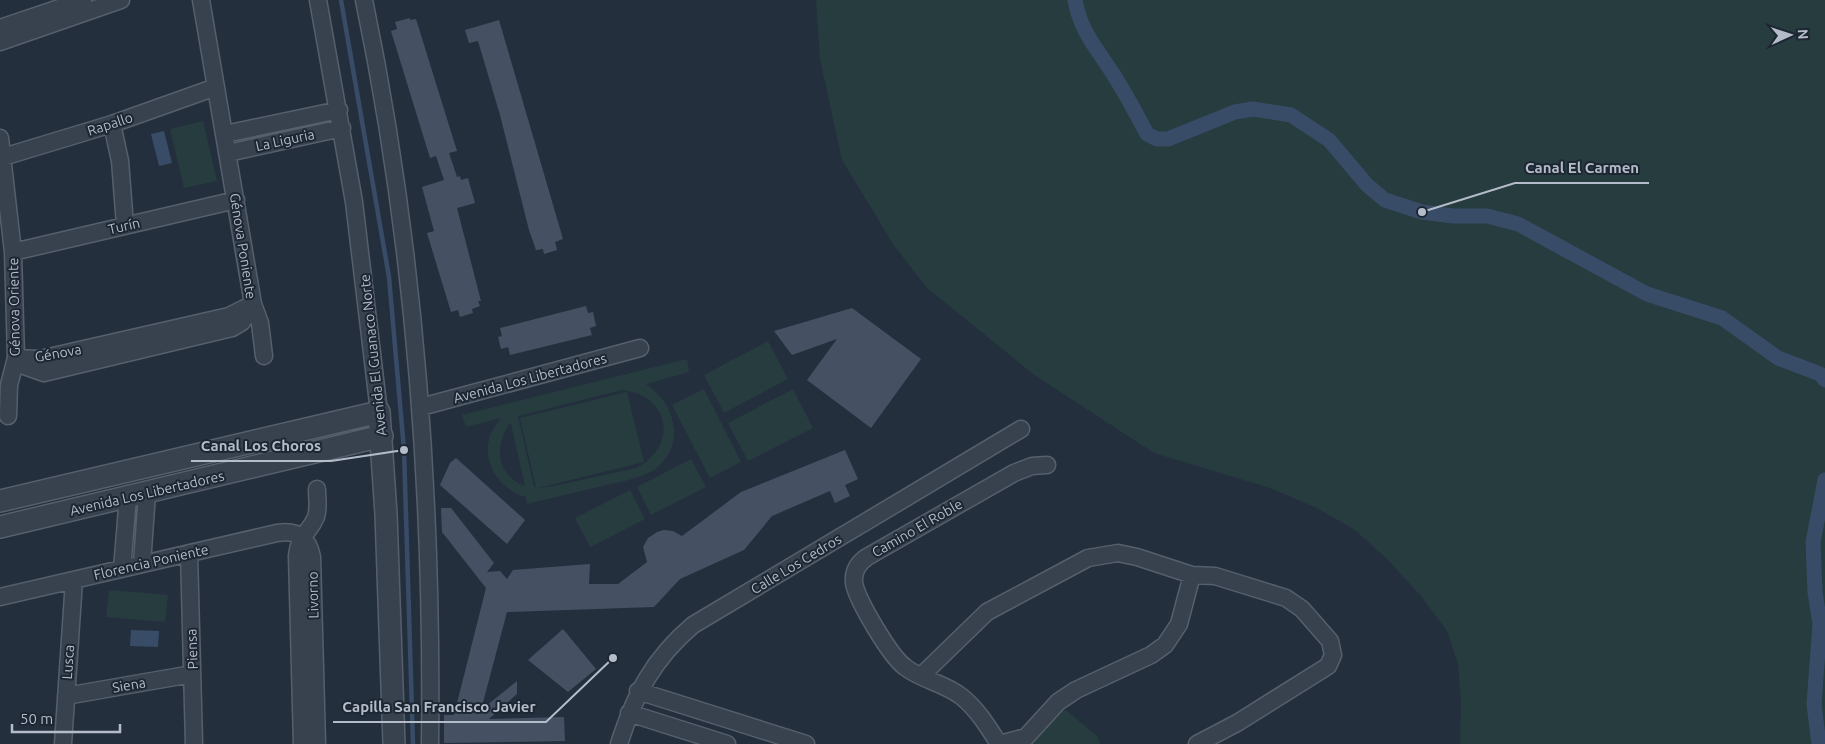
<svg xmlns="http://www.w3.org/2000/svg" width="1825" height="744" font-family="Ubuntu,sans-serif">
<style>
.green{fill:#263c3f;fill-rule:evenodd}
.water{fill:#394c67}
.lines{fill:none;stroke-linecap:round;stroke-linejoin:round}
.stream{stroke:#394c67;stroke-width:4.5}
.canal{stroke:#394c67;stroke-width:15}
.building{fill:#455162}
.minor-casing{stroke:#565f6c;stroke-width:19}
.tertiary-casing{stroke:#565f6c;stroke-width:24}
.minor{stroke:#38414e;stroke-width:16}
.tertiary{stroke:#38414e;stroke-width:21}
.labels{text-anchor:middle;stroke-width:4;stroke-linejoin:round;paint-order:stroke}
.street-label{font-size:14px;fill:#b4bcc9;stroke:#1d2633}
.leader{fill:none;stroke:#b4bcc9;stroke-width:2}
.callout-dot{fill:#b4bcc9;stroke:#1d2633;stroke-width:2}
.callout-label{font-size:15px;text-anchor:middle;font-weight:bold;fill:#b4bcc9;stroke:#1d2633;stroke-width:4;stroke-linejoin:round;paint-order:stroke}
</style>
<rect width="100%" height="100%" fill="#242f3e"/>
<path class="green" d="M 816,0 L 1825,0 L 1825,744 L 1460,744 L 1461,704 L 1458,664 L 1447,631 L 1421,596 L 1388,560 L 1355,530 L 1317,508 L 1270,488 L 1154,453 L 1033,374 L 926,287 L 893,244 L 842,160 L 820,59 Z
M 203,121 L 217,181 L 184,188 L 170,129 Z
M 768,341 L 788,379 L 724,413 L 704,375 Z
M 687,359 L 689,372 L 646,384 C 663,397 672,408 674,431 C 675,446 666,462 654,470 C 639,479 619,482 602,486 C 577,492 552,498 527,504 L 526,497 C 501,490 483,466 489,439 C 491,431 497,424 501,418 L 466,427 L 462,415 ZM 621,390 C 670,394 679,446 636,468 L 554,486 L 538,488 L 644,462 L 627,392 L 520,418 L 536,487 L 534,487 L 518,416 ZM 510,423 L 511,424 L 525,486 C 496,476 494,445 510,423 Z
M 704,389 L 741,462 L 710,478 L 672,405 Z
M 793,389 L 813,428 L 748,461 L 728,423 Z
M 691,459 L 706,487 L 651,515 L 637,487 Z
M 630,490 L 645,519 L 590,547 L 575,518 Z
M 109,590 L 168,595 L 165,622 L 106,617 Z
M 1066,710 L 1097,736 L 1100,744 L 1032,744 L 1058,712 Z"/>
<path class="water" d="M 164,131 L 172,163 L 159,166 L 151,134 Z
M 131,630 L 159,631 L 158,647 L 130,646 Z"/>
<g class="lines">
<path class="stream" d="M 341,0 L 389,277 L 404,450 L 413,744"/>
<path class="canal" d="M 1075,0 C 1081,34 1098,49 1115,77 C 1127,96 1137,115 1147,134 L 1157,139 L 1168,139 L 1235,112 L 1253,109 L 1291,115 L 1329,140 L 1367,185 L 1385,200 L 1422,212 L 1453,216 L 1487,216 L 1518,224 L 1647,294 L 1722,318 L 1778,358 L 1820,374 L 1825,380
M 1819,744 L 1814,704 L 1820,624 L 1815,592 L 1813,542 L 1825,480"/>
</g>
<path class="building" d="M 410,18 L 410,20 L 416,19 L 457,151 L 449,153 L 457,177 L 460,176 L 461,180 L 468,178 L 475,203 L 457,208 L 481,301 L 478,301 L 480,306 L 472,309 L 473,313 L 460,317 L 458,310 L 451,312 L 427,233 L 434,231 L 422,187 L 444,180 L 436,156 L 430,158 L 391,31 L 397,29 L 395,22 Z
M 499,20 L 563,239 L 555,242 L 557,250 L 544,254 L 543,249 L 536,250 L 529,230 L 500,115 L 478,41 L 469,43 L 465,30 Z
M 586,306 L 588,313 L 593,312 L 596,326 L 590,328 L 592,335 L 510,355 L 508,347 L 501,349 L 498,337 L 502,336 L 500,328 Z
M 852,308 L 921,359 L 871,428 L 807,380 L 837,339 L 792,355 L 774,331 Z
M 845,450 L 858,479 L 845,485 L 850,496 L 835,503 L 830,491 L 772,516 L 744,550 L 680,579 L 654,607 L 507,612 L 481,710 L 517,681 L 517,694 L 489,719 L 564,717 L 565,741 L 444,743 L 444,715 L 454,715 L 486,588 L 442,532 L 441,508 L 451,508 L 494,563 L 487,572 L 500,571 L 507,579 L 513,570 L 590,564 L 589,584 L 618,584 L 647,562 L 643,547 L 648,538 L 657,532 L 664,530 L 673,531 L 682,536 L 741,492 Z
M 456,458 L 525,520 L 507,544 L 440,485 L 450,463 Z
M 563,629 L 596,669 L 568,692 L 528,660 Z"/>
<g class="lines">
<defs>
<path id="minor" d="M 201,0 L 253,304 L 260,323 L 264,356
M 318,0 L 354,202 L 379,412
M 364,0 C 415,245 433,494 430,744
M 0,28 L 83,0
M 0,42 L 121,0
M 112,124 L 120,161 L 125,225
M 225,134 L 339,110
M 0,138 L 13,252 L 16,358 L 9,385 L 8,416
M 228,153 L 342,128
M 3,157 L 112,124 L 216,87
M 13,252 L 236,200
M 16,358 L 24,366 L 44,373 L 232,328 L 242,322 L 253,304
M 16,358 L 40,359 L 229,316 L 249,306
M 421,407 L 640,348
M 189,553 L 194,744
M 142,564 L 147,493
M 122,569 L 128,497
M 0,597 L 277,533 C 297,530 308,537 312,557 L 317,744
M 921,676 L 987,612 L 1088,558 L 1118,553 L 1137,557 L 1192,575 L 1215,576 L 1286,598 L 1302,609 L 1330,641 L 1333,655 L 1328,666 L 1237,723 L 1197,744
M 638,691 L 806,744
M 66,696 L 192,674
M 629,713 L 727,744
M 63,744 L 74,580
M 302,744 L 297,556 C 300,532 309,534 316,517 C 319,508 317,498 317,489
M 619,744 C 635,694 653,659 693,625 L 1021,429
M 999,744 C 988,727 978,710 962,697 C 945,683 921,680 905,667 C 890,656 857,600 854,583 C 853,572 858,563 867,557 L 1014,473 L 1032,466 L 1047,465
M 1000,744 L 1026,737 L 1058,702 L 1076,690 L 1151,655 L 1165,645 L 1179,624 L 1192,575"/>
<path id="tertiary" d="M 0,501 L 379,412 L 386,514 L 394,744
M 0,527 L 382,436"/>
</defs>
<use href="#minor" class="minor-casing"/>
<use href="#tertiary" class="tertiary-casing"/>
<use href="#minor" class="minor"/>
<use href="#tertiary" class="tertiary"/>
</g>
<g class="labels">
<g class="street-label">
<text transform="translate(110 124) rotate(-18)" y="5">Rapallo</text>
<text transform="translate(285 140) rotate(-12)" y="5">La Liguria</text>
<text transform="translate(124 226) rotate(-13)" y="5">Turín</text>
<text transform="translate(243 246) rotate(81)" y="5">Génova Poniente</text>
<text transform="translate(14 307) rotate(-91)" y="5">Génova Oriente</text>
<text transform="translate(58 353) rotate(-10)" y="5">Génova</text>
<text transform="translate(373 355) rotate(-96)" y="5">Avenida El Guanaco Norte</text>
<text transform="translate(530 378) rotate(-15)" y="5">Avenida Los Libertadores</text>
<text transform="translate(147 493) rotate(-13)" y="5">Avenida Los Libertadores</text>
<text transform="translate(917 528) rotate(-30)" y="5">Camino El Roble</text>
<text transform="translate(151 562) rotate(-13)" y="5">Florencia Poniente</text>
<text transform="translate(796 564) rotate(-31)" y="5">Calle Los Cedros</text>
<text transform="translate(313 595) rotate(-91)" y="5">Livorno</text>
<text transform="translate(192 649) rotate(-92)" y="5">Piensa</text>
<text transform="translate(68 662) rotate(-86)" y="5">Lusca</text>
<text transform="translate(129 685) rotate(-10)" y="5">Siena</text>
</g>
</g>
<path class="leader" d="M1422 212L1515 183H1649M404 450L331 461H191M613 658L546 722H333"/>
<g class="callout-dot">
<circle cx="1422" cy="212" r="5"/>
<circle cx="404" cy="450" r="5"/>
<circle cx="613" cy="658" r="5"/>
</g>
<g class="callout-label">
<text x="1582" y="173">Canal El Carmen</text>
<text x="261" y="451">Canal Los Choros</text>
<text x="439" y="712">Capilla San Francisco Javier</text>
</g>
<g transform="translate(1790 35) rotate(87)" stroke="#1d2633" stroke-width="4" paint-order="stroke">
<path d="M0-4L9 19L0 12L-9 19Z" fill="#b4bcc9"/>
<text y="-8" font-size="14" font-weight="bold" text-anchor="middle" fill="#b4bcc9">N</text>
</g>
<path d="M12 724v8h108v-8" fill="none" stroke="#b4bcc9" stroke-width="2.5"/>
<text x="20" y="724" font-size="15" fill="#b4bcc9" stroke="#1d2633" stroke-width="4" paint-order="stroke">50 m</text>
</svg>
